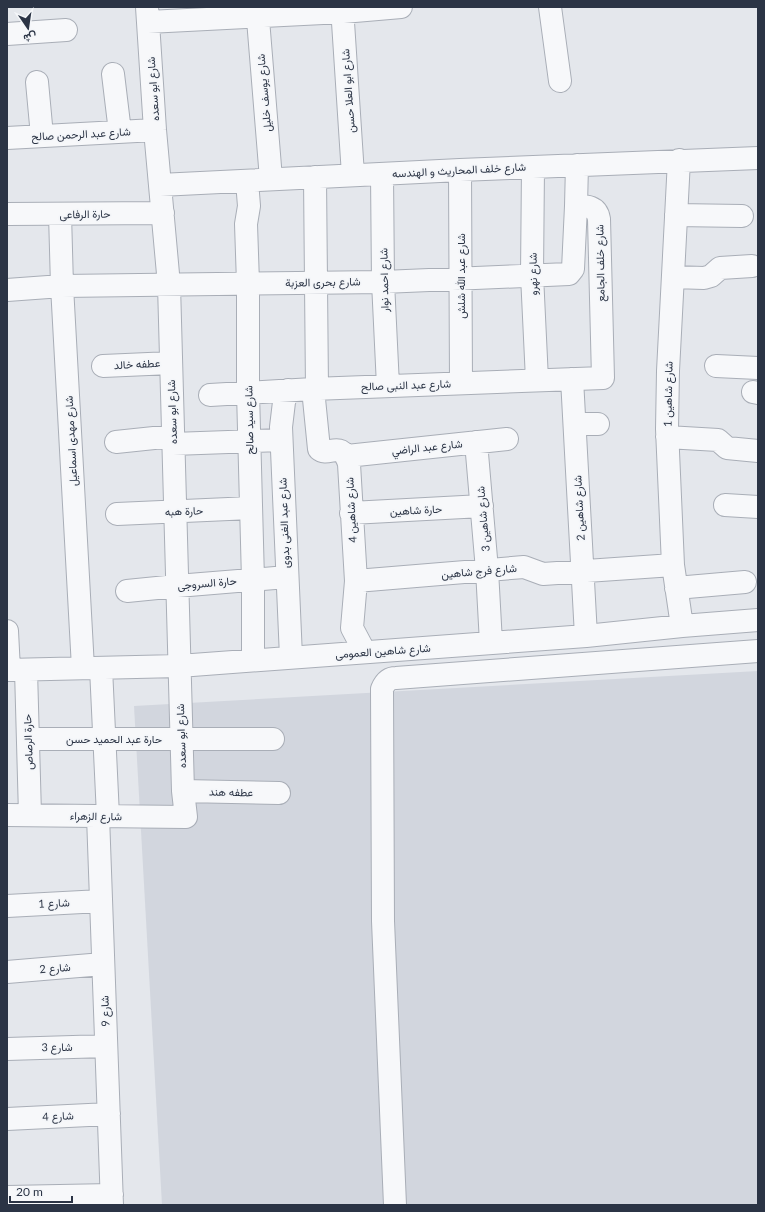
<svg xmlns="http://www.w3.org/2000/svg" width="765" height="1212" font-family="Lato,Vazirmatn,sans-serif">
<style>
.built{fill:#d2d6de}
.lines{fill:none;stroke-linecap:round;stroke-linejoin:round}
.minor-casing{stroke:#a9aeb7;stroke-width:24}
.minor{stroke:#f7f8fa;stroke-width:22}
.labels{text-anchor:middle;stroke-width:3.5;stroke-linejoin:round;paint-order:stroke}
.street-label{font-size:11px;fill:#2b3445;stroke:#f4f6f9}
</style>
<rect width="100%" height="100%" fill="#e4e7ec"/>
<path class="built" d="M 758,671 L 758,1205 L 162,1205 L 134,706 Z"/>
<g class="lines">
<defs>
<path id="minor" d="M 257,7 L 271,179
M 342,7 L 353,175
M 550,7 L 560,81
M 148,22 L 343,12 L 401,7
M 7,34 L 66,30
M 113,74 L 120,132
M 37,82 L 42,136
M 7,138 L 155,130
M 679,160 L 668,371 L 667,429 L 673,565 L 682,626
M 533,167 L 532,275 L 537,380
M 460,170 L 461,383
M 382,174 L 383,282 L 388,386
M 315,177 L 317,389
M 247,181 L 249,206 L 246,224 L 248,283 L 248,392 L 253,580 L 253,660
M 160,185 L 460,170 L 758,158
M 7,214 L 163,213
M 60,214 L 62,286 L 83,668
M 676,215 L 742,216
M 673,277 L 704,278 L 711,276 L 720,268 L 752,266
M 7,290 L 62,286 L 383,282 L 569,274 L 573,269 L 576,206
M 103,366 L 171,363
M 716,366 L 758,368
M 572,379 L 586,636
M 313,389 L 319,449 C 329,458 341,438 349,464 L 356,581 L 352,628 L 361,645 L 362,652
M 288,390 L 284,402 L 281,427 L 291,657
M 753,392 L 758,393
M 210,395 L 313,389 L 603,378 L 599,219 C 597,206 587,206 576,206 L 577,165
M 575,424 L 598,424
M 667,437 L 718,440 L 727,448 L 758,451
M 116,442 L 173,436
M 476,442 L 487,570 L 491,643
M 173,444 L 281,440
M 347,456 L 507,439
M 725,505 L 758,507
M 351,513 L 482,506
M 117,514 L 251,508
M 356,581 L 524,567 L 543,574 L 673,565
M 676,588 L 745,582
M 127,591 L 177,586 L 287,577
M 7,631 L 9,670
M 101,668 L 108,816
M 7,670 L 179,666 L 586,636 L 682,626 L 758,620
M 26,670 L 30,815
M 28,739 L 273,739
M 183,791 L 279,793
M 7,815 L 186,817 L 183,791 L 169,285 L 155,130 L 147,7
M 98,816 L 112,1205
M 7,906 L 101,901
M 7,972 L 103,964
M 7,1049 L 106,1046
M 7,1119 L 109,1114
M 7,1197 L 112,1195
M 395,1205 L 383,921 L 382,689 C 385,682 389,678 396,678 L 758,651"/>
</defs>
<use href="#minor" class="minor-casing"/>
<use href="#minor" class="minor"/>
</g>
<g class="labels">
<g class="street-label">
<text transform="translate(153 89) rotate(-94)" y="4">شارع ابو سعده</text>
<text transform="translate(348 91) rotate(-94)" y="4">شارع ابو العلا حسن</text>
<text transform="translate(264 93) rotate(-95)" y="4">شارع يوسف خليل</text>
<text transform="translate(81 134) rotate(-3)" y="4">شارع عبد الرحمن صالح</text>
<text transform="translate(459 170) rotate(-3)" y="4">شارع خلف المحاريث و الهندسه</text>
<text transform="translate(85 214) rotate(-1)" y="4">حارة الرفاعى</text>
<text transform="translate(600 263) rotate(-91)" y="4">شارع خلف الجامع</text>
<text transform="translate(533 274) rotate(-91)" y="4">شارع نهرو</text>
<text transform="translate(461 276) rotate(-90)" y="4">شارع عبد الله شلش</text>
<text transform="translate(384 280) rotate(-91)" y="4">شارع احمد نوار</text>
<text transform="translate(323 282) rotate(-1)" y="4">شارع بحرى العزبة</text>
<text transform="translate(137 364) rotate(-3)" y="4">عطفه خالد</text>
<text transform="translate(406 385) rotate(-2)" y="4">شارع عبد النبى صالح</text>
<text transform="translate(668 394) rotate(-89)" y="4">شارع شاهين 1</text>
<text transform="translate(172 412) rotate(-92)" y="4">شارع ابو سعده</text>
<text transform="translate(249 420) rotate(-91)" y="4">شارع سيد صالح</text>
<text transform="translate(71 441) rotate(-93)" y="4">شارع مهدى اسماعيل</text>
<text transform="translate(427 447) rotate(-6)" y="4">شارع عبد الراضي</text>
<text transform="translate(579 508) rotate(-93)" y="4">شارع شاهين 2</text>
<text transform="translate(351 510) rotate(-93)" y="4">شارع شاهين 4</text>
<text transform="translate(416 510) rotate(-3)" y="4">حارة شاهين</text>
<text transform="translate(184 511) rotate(-2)" y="4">حارة هبه</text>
<text transform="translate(483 519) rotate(-95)" y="4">شارع شاهين 3</text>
<text transform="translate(284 523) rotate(-92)" y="4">شارع عبد الغنى بدوى</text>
<text transform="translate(479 571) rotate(-5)" y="4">شارع فرج شاهين</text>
<text transform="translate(207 583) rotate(-5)" y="4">حارة السروجى</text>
<text transform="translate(383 651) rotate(-4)" y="4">شارع شاهين العمومى</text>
<text transform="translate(181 736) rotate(-92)" y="4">شارع ابو سعده</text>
<text x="114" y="743">حارة عبد الحميد حسن</text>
<text transform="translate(28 742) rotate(-92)" y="4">حارة الرصاص</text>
<text transform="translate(231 792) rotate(1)" y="4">عطفه هند</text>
<text transform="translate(96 816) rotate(1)" y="4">شارع الزهراء</text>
<text transform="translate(54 903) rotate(-3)" y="4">شارع 1</text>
<text transform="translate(55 968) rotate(-5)" y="4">شارع 2</text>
<text transform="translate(105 1011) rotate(-92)" y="4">شارع 9</text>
<text transform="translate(57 1047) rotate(-1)" y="4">شارع 3</text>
<text transform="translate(58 1116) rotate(-3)" y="4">شارع 4</text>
</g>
</g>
<rect width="765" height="1212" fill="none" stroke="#2b3445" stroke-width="16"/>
<g transform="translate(28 28) rotate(167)" stroke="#f4f6f9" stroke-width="3" paint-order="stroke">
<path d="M0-3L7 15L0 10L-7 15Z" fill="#2b3445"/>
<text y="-6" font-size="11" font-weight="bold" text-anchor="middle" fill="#2b3445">ش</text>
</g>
<path d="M10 1196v6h62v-6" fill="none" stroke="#2b3445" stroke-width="2"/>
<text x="16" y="1196" font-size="12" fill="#2b3445" stroke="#f4f6f9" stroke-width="3" paint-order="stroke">20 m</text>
</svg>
